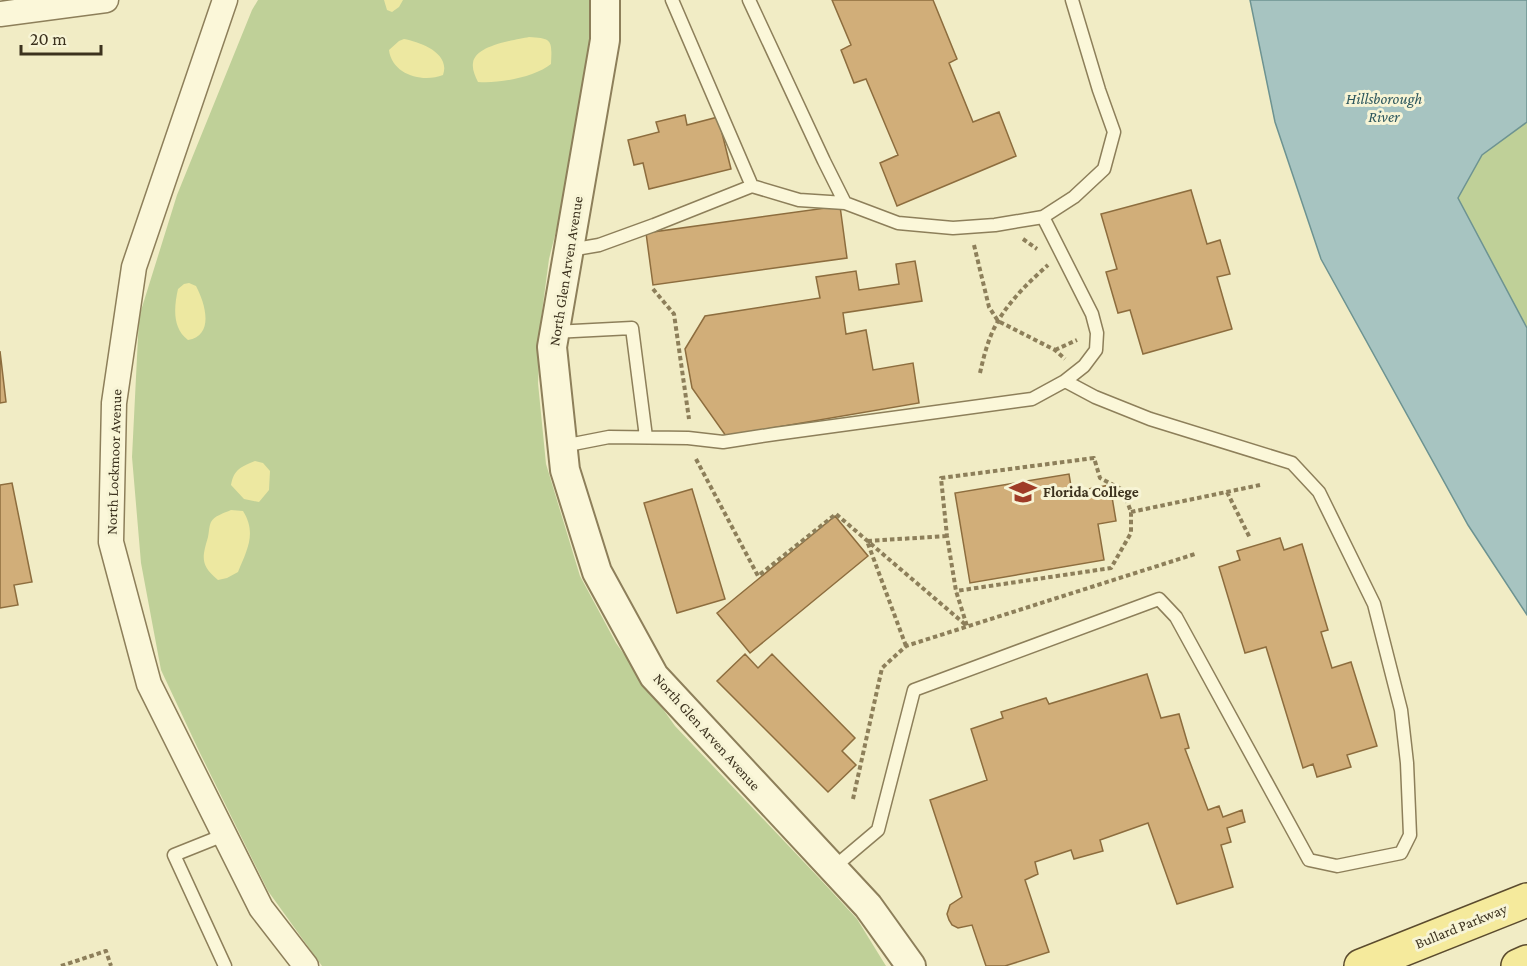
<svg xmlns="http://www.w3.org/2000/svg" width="1527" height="966" font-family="'Crimson Pro',serif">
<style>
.green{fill:#bfd098}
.sand{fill:#ede8a1}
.water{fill:#a7c4c1;stroke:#6d9391;stroke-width:1.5}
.building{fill:#d1ae79;stroke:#8d6d3e;stroke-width:1.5}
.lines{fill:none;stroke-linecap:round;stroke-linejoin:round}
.service-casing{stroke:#8d7f5a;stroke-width:15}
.minor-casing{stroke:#8d7f5a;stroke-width:27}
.tertiary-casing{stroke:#8d7f5a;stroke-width:32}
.primary-casing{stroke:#5b4b2e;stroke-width:36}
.path{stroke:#8d7f5a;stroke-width:4;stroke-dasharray:4.5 3;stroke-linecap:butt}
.service{stroke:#fbf7d9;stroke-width:12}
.minor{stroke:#fbf7d9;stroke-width:24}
.tertiary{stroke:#fbf7d9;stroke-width:28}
.primary{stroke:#f5ea9c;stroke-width:33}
.labels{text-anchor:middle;stroke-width:6;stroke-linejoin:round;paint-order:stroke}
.street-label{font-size:15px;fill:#3c321e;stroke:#f7f4d5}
.poi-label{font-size:15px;font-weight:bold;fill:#3c321e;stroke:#f7f4d5;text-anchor:start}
.water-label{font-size:16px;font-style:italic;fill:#2d575d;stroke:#f7f4d5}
</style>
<rect width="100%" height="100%" fill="#f1ecc5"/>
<path class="green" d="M 258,0 L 594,0 L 593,29 L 565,195 L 549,259 L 541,319 L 538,383 L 546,464 L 580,576 L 616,643 L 675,726 L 820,879 L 857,919 L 886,966 L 322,966 L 268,891 L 199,751 L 161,670 L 141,563 L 132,457 L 139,317 L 177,195 L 252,10 Z
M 1527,122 L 1527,328 L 1458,198 L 1482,155 Z"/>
<path class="sand" d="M 384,0 L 403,0 L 399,7 L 392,12 L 387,10 Z
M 529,37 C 553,38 552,41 551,64 C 535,77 498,84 478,82 C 475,76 472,69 473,63 C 475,45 515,40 529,37 Z
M 404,39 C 420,42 451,53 443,75 C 423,83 392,75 389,50 L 399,41 Z
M 189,283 L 196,286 C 205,303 215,335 188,340 C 172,328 174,307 178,289 L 184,284 Z
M 255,461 L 263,463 L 270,471 L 269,490 L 259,502 L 244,499 L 231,485 C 234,469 241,467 255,461 Z
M 231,510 L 243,511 C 257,533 247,550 238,572 L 227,578 L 218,580 C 200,565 202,558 208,537 C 209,533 209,526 211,522 C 214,516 224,513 231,510 Z"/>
<path class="water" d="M 1250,0 L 1527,0 L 1527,122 L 1482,155 L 1458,198 L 1527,328 L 1527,615 L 1468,525 L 1321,259 L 1275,122 Z"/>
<path class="building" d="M 832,0 L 933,0 L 957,59 L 949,63 L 973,122 L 999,112 L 1016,156 L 897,206 L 880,163 L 898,155 L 866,79 L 854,83 L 841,50 L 851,45 Z
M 685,115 L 687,125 L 718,117 L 731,169 L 649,189 L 643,163 L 634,165 L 628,140 L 659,132 L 656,122 Z
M 1191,190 L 1207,244 L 1220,240 L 1230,274 L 1217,277 L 1232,329 L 1143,354 L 1130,310 L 1118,313 L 1106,272 L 1117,269 L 1101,214 Z
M 840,206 L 847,258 L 653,285 L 646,233 Z
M 915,261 L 922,301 L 843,313 L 846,334 L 866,330 L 873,370 L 913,363 L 919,403 L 726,436 L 692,388 L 685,349 L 705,316 L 820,298 L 816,277 L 856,271 L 859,290 L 899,284 L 896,264 Z
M 0,351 L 6,402 L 0,403 Z
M 1069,474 L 1072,492 L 1110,485 L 1116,521 L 1098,524 L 1104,560 L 970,583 L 955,493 Z
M 12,483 L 32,582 L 14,585 L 18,605 L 0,608 L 0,485 Z
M 692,489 L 725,599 L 677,613 L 644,503 Z
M 835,516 L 868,556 L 750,653 L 717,613 Z
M 1280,538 L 1284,550 L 1302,544 L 1328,630 L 1321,632 L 1332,668 L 1351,662 L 1377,746 L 1347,755 L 1351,767 L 1317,777 L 1313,764 L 1303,768 L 1266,647 L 1245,653 L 1219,567 L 1240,560 L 1237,551 Z
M 745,654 L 758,668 L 772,654 L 855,738 L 842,751 L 856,765 L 828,792 L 717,681 Z
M 1147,674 L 1161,718 L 1179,714 L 1189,748 L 1185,749 L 1208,810 L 1219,806 L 1223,817 L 1242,810 L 1245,822 L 1227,828 L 1231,842 L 1221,845 L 1233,887 L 1177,904 L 1148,823 L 1100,840 L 1103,851 L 1074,859 L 1071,850 L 1035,862 L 1038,874 L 1025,880 L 1049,952 L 1005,966 L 986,966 L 972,925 L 958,928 L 952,925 L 949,920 L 947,914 L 950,905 L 962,897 L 930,800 L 987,780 L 971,729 L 1003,718 L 1001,712 L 1046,698 L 1049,704 Z"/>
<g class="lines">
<defs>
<path id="service" d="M 672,0 L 752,186
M 749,0 L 824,161 L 845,203
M 570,250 L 599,245 L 654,225 L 752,186 L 799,200 L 845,203 L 898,223 L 953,228 L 995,225 L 1043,217 L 1074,197 L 1104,169 L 1114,132 L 1099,90 L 1072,0
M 554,332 L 632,328 L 646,437
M 563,446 L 609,437 L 688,438 L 723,442 L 775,434 L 1032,399 L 1065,381 L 1084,366 L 1096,350 L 1097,333 L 1092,314 L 1043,217
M 224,835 L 174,855 L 225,966
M 833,868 L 878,830 L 914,690 L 1159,599 L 1176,617 L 1309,860 L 1337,866 L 1401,853 L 1410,835 L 1407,763 L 1401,710 L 1374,604 L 1319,492 L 1292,463 L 1150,419 L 1095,397 L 1065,381"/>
<path id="minor" d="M 225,0 L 134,267 L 114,403 L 111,542 L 149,684 L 261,908 L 306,966
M 0,14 L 106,0"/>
<path id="tertiary" d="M 605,0 L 605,40 L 552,347 L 565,470 L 597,572 L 654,676 L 868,906 L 911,966"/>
<path id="primary" d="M 1361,966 L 1527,900
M 1518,966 L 1527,962"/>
</defs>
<use href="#service" class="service-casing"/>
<use href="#minor" class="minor-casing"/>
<use href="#tertiary" class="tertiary-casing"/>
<use href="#primary" class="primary-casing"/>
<path class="path" d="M 1023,239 L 1037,249
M 974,245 L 989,307 L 998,321 L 1055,350 L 1065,359
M 653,289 L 674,314 L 689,419
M 1055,350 L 1077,340
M 980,373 C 984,355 989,336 998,321 C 1011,299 1030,281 1048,265
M 696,459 L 758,576 L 836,514 L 967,626 L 956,591 L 947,536 L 941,478 L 1094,458 L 1100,478 L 1123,490 L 1131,512 L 1131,533 L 1111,568 L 956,591
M 1227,492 L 1250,538
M 1131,512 L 1260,485
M 906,646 L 867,541 L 947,536
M 853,799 L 882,668 L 906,646 L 1195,554
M 61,966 L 106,951 L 111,966"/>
<use href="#service" class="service"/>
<use href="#minor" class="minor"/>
<use href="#tertiary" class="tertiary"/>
<use href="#primary" class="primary"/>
</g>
<defs>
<symbol id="university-bare" viewBox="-9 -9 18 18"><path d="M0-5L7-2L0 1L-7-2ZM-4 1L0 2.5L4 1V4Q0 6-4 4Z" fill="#9f3c27" stroke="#f7f4d5" stroke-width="2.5" paint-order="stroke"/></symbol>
</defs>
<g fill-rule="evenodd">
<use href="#university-bare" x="1004" y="473" width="38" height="38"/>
</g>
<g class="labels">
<g class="street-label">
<text transform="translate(566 271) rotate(-81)" y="5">North Glen Arven Avenue</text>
<text transform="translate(114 462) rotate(-88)" y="5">North Lockmoor Avenue</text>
<text transform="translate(707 732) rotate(48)" y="5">North Glen Arven Avenue</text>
<text transform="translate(1461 926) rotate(-22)" y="5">Bullard Parkway</text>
</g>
<g class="poi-label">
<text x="1043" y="497">Florida College</text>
</g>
<g class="water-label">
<text x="1384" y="104">Hillsborough<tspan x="1384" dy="18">River</tspan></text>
</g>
</g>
<path d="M21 45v9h80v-9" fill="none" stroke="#3c321e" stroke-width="3"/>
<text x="30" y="45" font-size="18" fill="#3c321e" stroke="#f7f4d5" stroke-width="4.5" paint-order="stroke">20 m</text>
</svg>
